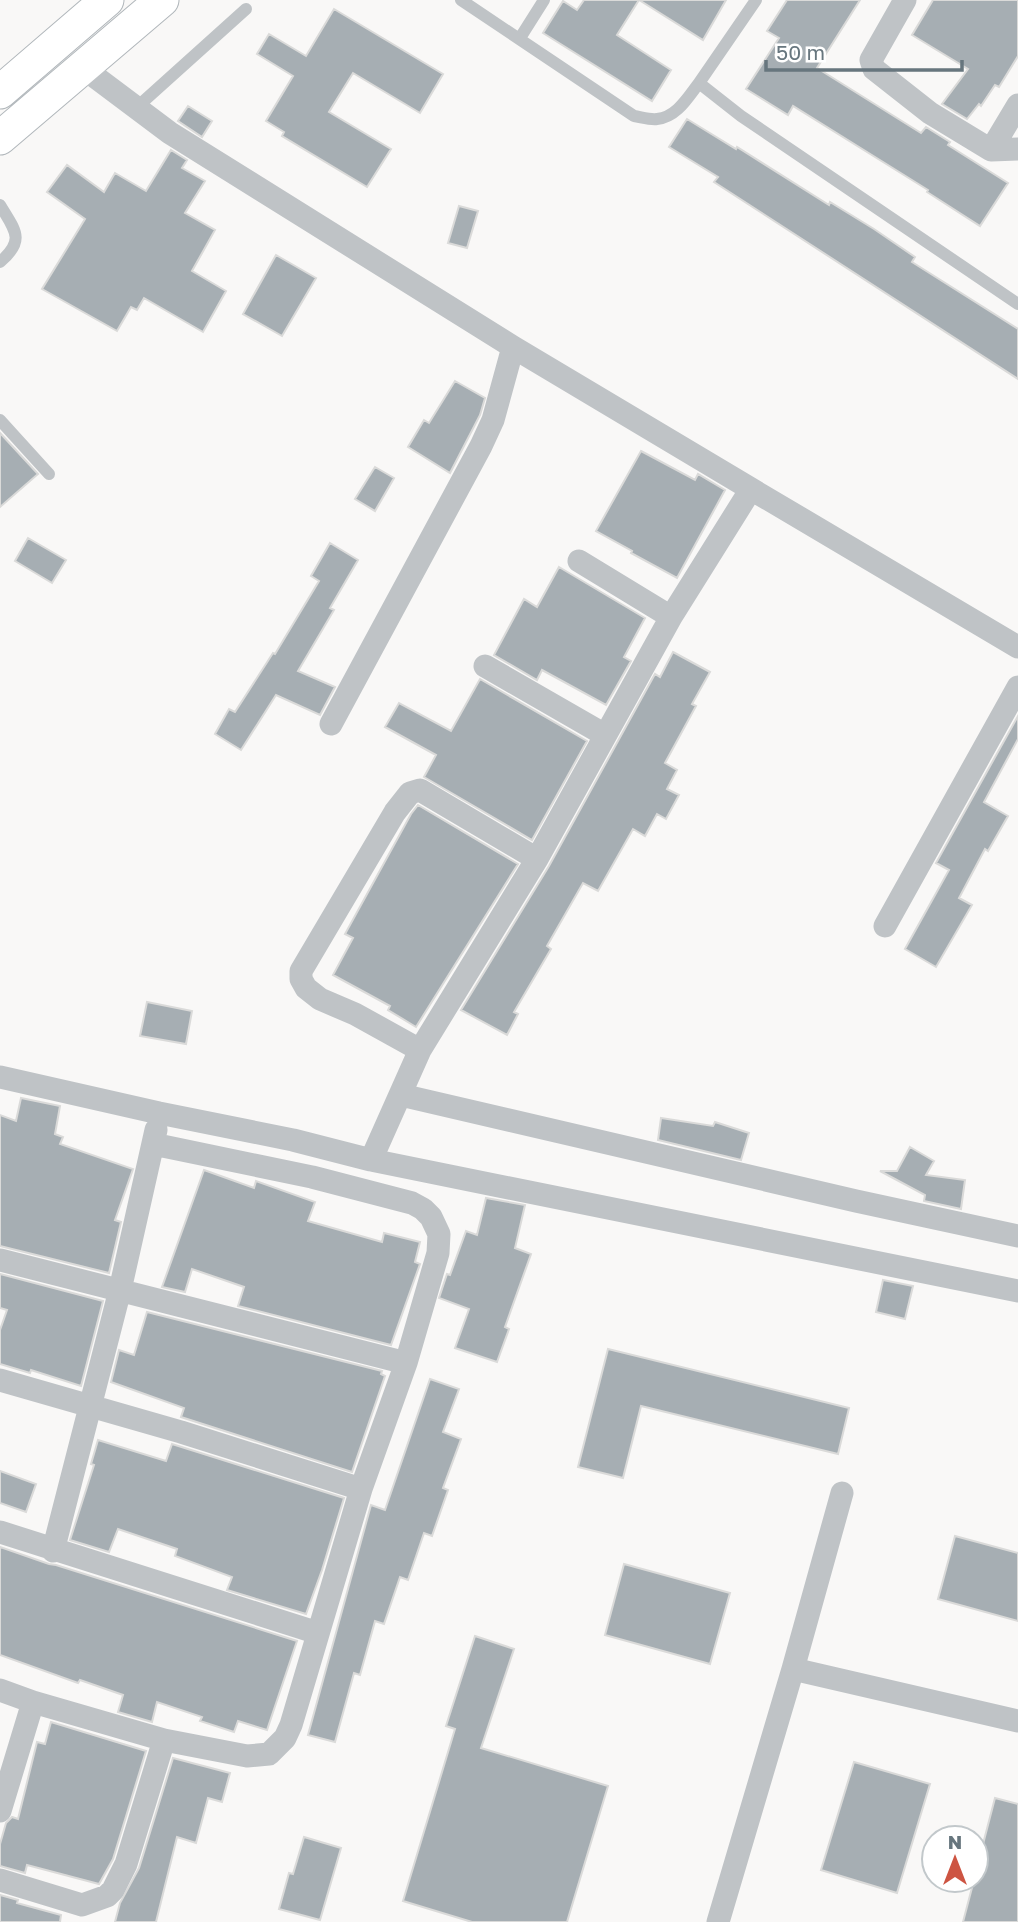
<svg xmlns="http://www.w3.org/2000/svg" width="1018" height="1922" font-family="'Golos Text',sans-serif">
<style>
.building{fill:#a6aeb3;stroke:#dadad9;stroke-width:2}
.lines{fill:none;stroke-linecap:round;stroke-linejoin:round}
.secondary-casing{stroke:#b1b7bb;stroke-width:35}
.lane{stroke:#bfc3c6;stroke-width:12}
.street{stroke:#bfc3c6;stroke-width:23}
.secondary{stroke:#fff;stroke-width:33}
</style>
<rect width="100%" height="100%" fill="#f9f8f7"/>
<path class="building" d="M 584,0 L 726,0 L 703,40 L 639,0 L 617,35 L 671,70 L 652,101 L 543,33 L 563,1 L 577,10 Z
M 787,0 L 860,0 L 817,68 L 921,133 L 926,127 L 950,142 L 948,145 L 1008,183 L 980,226 L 927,192 L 928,190 L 793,106 L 788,115 L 746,89 L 779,38 L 767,31 Z
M 933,0 L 1018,0 L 1018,56 L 999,87 L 995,85 L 981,106 L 979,104 L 967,119 L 942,104 L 968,69 L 912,35 Z
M 334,9 L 443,74 L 420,113 L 353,73 L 329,112 L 391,149 L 367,187 L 282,136 L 284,132 L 266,121 L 293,76 L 257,54 L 269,34 L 306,56 Z
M 188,106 L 212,121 L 202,137 L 178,121 Z
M 687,119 L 736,149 L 737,147 L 829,205 L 830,202 L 874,229 L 915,257 L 912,262 L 1018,329 L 1018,379 L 714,182 L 718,177 L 669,147 Z
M 171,150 L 187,160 L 182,168 L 205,181 L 185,213 L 215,230 L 192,271 L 226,291 L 203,332 L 144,298 L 137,310 L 131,307 L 117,331 L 42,289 L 85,219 L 47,192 L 67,165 L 104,192 L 115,173 L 146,191 Z
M 459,206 L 478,211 L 467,248 L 448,243 Z
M 276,255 L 316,278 L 282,336 L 243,314 Z
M 455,381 L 485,398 L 480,415 L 450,473 L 408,447 L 424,420 L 429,423 Z
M 0,433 L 38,474 L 0,507 Z
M 641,451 L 695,480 L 698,474 L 725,490 L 677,578 L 631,553 L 632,551 L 596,531 Z
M 375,467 L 394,478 L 375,511 L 355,499 Z
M 28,538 L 66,560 L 52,583 L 15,561 Z
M 330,543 L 358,560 L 330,608 L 334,610 L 298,671 L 335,687 L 320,715 L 276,695 L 241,750 L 215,734 L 229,709 L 235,712 L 273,653 L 275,654 L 319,581 L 311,576 Z
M 559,567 L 645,618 L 624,657 L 631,661 L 606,705 L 542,670 L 537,680 L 494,655 L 524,599 L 537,607 Z
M 673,652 L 710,672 L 692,704 L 696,706 L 665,763 L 677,770 L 667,789 L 679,795 L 666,819 L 657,814 L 645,836 L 633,829 L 598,891 L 583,883 L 547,946 L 551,949 L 514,1012 L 518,1014 L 507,1035 L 461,1010 L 549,866 L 655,674 L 660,677 Z
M 480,679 L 587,741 L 532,840 L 424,777 L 436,755 L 385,727 L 399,703 L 451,731 Z
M 1018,716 L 1018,739 L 984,802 L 1008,816 L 988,851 L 985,849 L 959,898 L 972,905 L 936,967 L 905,949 L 949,870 L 936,863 Z
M 418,805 L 518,864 L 416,1027 L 388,1010 L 390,1006 L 333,975 L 353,938 L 345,934 L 411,814 Z
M 147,1002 L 192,1011 L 186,1044 L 140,1036 Z
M 21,1098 L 60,1106 L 55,1134 L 63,1137 L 60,1144 L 133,1169 L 115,1220 L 121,1222 L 109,1273 L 0,1246 L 0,1115 L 16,1121 Z
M 661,1118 L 713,1126 L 715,1122 L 749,1133 L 741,1160 L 658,1140 Z
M 910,1147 L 934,1161 L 926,1175 L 965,1180 L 961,1209 L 924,1201 L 925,1195 L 880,1171 L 897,1171 Z
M 204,1170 L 254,1188 L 256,1181 L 315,1202 L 308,1221 L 382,1242 L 384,1233 L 420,1242 L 415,1262 L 420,1264 L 391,1345 L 238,1306 L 244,1287 L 192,1269 L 185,1292 L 162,1287 Z
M 486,1198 L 525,1205 L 515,1248 L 531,1254 L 505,1327 L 509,1329 L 497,1362 L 455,1348 L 469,1309 L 439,1298 L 447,1274 L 450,1275 L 466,1231 L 477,1235 Z
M 0,1274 L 103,1301 L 81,1386 L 31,1370 L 30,1373 L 0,1364 L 0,1330 L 7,1310 L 0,1308 Z
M 883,1280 L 913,1286 L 905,1319 L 876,1312 Z
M 147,1312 L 382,1371 L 381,1374 L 385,1376 L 352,1472 L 181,1417 L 184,1408 L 111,1382 L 119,1350 L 134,1355 Z
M 608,1349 L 849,1408 L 838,1454 L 641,1406 L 623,1478 L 578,1467 Z
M 430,1379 L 459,1389 L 443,1432 L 461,1439 L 443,1488 L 448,1490 L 432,1536 L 424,1533 L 408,1580 L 400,1577 L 384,1624 L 375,1621 L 360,1675 L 354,1673 L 335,1742 L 308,1735 L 371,1505 L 385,1510 Z
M 98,1440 L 166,1461 L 172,1444 L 344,1498 L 322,1570 L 306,1614 L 227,1590 L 232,1577 L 175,1556 L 177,1549 L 118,1529 L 109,1552 L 70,1540 L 94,1465 L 91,1464 Z
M 0,1471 L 36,1484 L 26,1512 L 0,1503 Z
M 955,1536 L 1018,1553 L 1018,1621 L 938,1599 Z
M 0,1547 L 49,1564 L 56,1565 L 297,1641 L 267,1730 L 238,1721 L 234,1732 L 200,1721 L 202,1717 L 157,1702 L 152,1722 L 118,1712 L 123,1695 L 80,1680 L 78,1683 L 0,1655 Z
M 624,1564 L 730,1593 L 710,1664 L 605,1635 Z
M 475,1636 L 514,1649 L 481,1748 L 608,1786 L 567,1922 L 472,1922 L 403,1901 L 455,1729 L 446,1726 Z
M 51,1722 L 146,1751 L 113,1859 L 99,1884 L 27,1865 L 25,1873 L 0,1866 L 0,1844 L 6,1823 L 12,1817 L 18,1819 L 37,1742 L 45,1744 Z
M 173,1758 L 230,1773 L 222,1802 L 208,1798 L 196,1843 L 177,1837 L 156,1922 L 115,1922 L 120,1903 L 139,1868 Z
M 854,1762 L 930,1784 L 897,1893 L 821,1870 Z
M 995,1798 L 1018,1804 L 1018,1922 L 963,1922 L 974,1880 L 976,1880 L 976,1871 Z
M 304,1837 L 341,1848 L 320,1920 L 279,1909 L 289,1873 L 293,1874 Z
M 0,1895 L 18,1900 L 17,1903 L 61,1915 L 60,1922 L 0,1922 Z"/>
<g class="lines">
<defs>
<path id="secondary" d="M 0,92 L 107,0
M 0,138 L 162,0"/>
</defs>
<use href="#secondary" class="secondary-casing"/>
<path class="lane" d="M 461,0 L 634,116 C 641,117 650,120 657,119 C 677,117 688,97 699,83
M 756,0 L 699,83 L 741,116 L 1018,304
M 520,38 L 544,0
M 136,108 L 246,9
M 0,205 C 15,230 26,240 0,262
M 0,420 L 49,474"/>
<path class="street" d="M 905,0 L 871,60 L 874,69 L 930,113 L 991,150
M 82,67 L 170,133 L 513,347 L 751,489
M 1018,105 L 991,150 L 1018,149
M 579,561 L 671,617
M 485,666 L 605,735
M 331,724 L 481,446 L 493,420 L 513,347
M 885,926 L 1018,687
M 420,1050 L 355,1014 L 320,999 L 306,988 L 301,979 L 301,971 L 395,812 L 410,793 L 420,790 L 537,859
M 0,1077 L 159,1113 L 293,1140 L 371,1160 L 1018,1291
M 401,1095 L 856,1201 L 1018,1236
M 371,1160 L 420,1050 L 537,859 L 671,617 L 751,489 L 1018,647
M 0,1260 L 406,1363
M 0,1380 L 181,1432 L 361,1489
M 0,1532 L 318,1633
M 53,1551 L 120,1290 L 156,1130
M 793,1669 L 1018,1721
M 0,1690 L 33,1702 L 0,1811
M 33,1702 L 164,1740
M 0,1880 L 82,1905 L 107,1896 L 113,1890 L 126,1864 L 164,1740 L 247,1756 L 269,1754 L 285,1738 L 291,1725 L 361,1489 L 406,1363 L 438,1253 L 439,1234 L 431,1217 L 423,1209 L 412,1203 L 312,1177 L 153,1144
M 718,1922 L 793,1669 L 842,1493"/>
<use href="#secondary" class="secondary"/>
</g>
<g transform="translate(955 1859)"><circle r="33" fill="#ffffff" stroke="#c2c8cb" stroke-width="2"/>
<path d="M0-5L12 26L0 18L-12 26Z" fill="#cd5442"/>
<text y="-10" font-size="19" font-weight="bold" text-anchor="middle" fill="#67767e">N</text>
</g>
<path d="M766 60v10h196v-10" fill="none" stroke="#67767e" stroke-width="3.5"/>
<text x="776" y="60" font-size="21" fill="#67767e" stroke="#ffffff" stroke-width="5" paint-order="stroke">50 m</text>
</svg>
